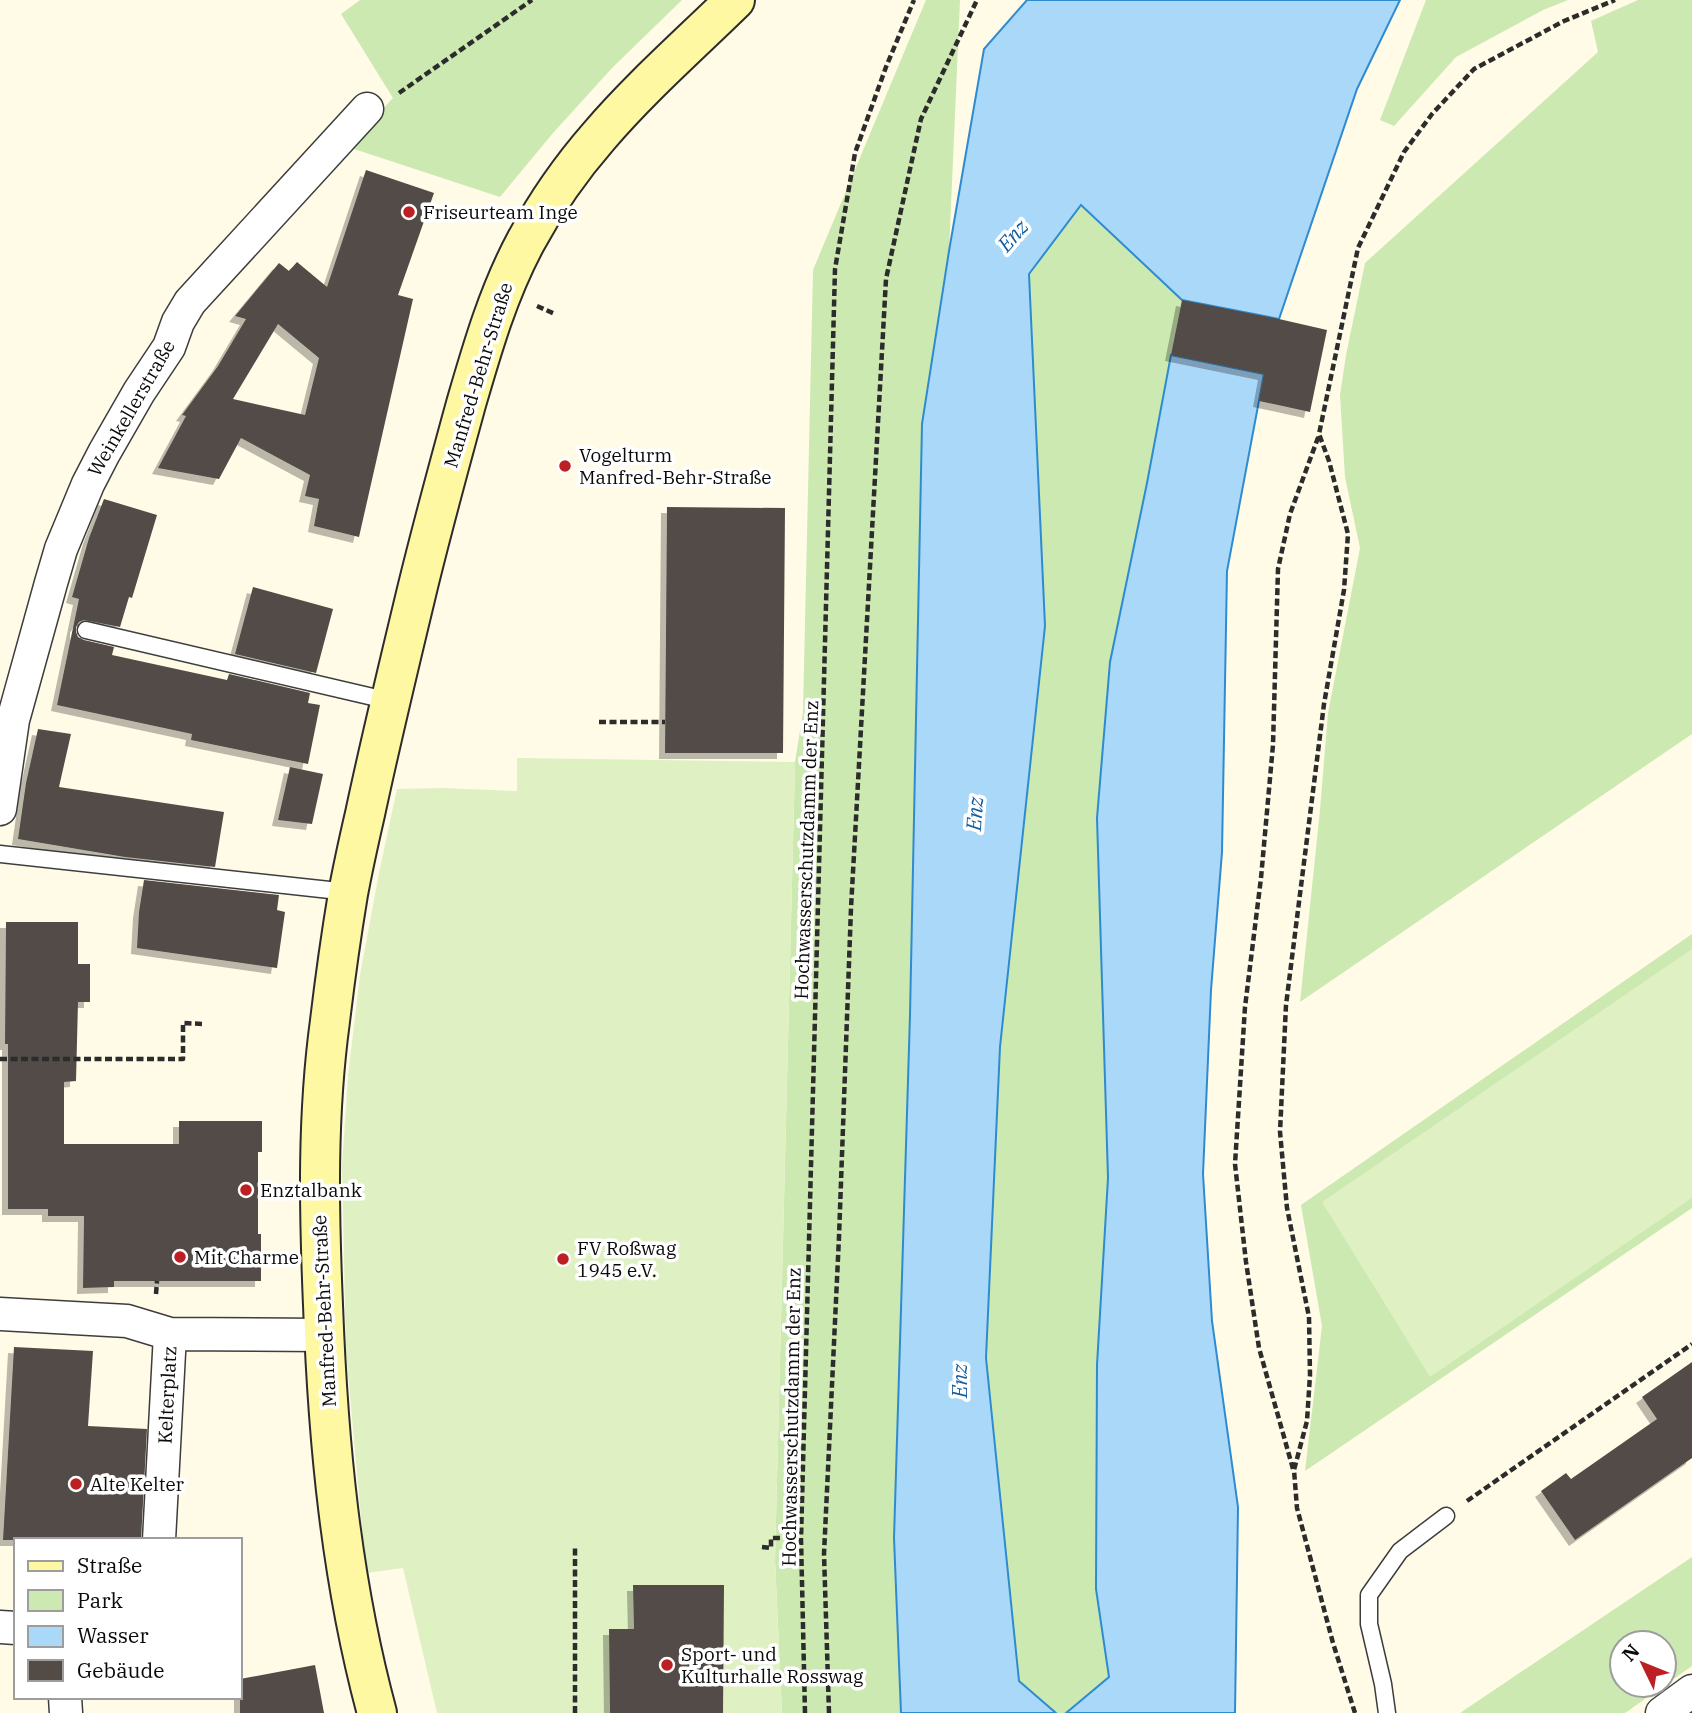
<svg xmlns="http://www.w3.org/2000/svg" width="1692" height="1713" font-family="'IBM Plex Serif',serif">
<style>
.green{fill:#cce9b1;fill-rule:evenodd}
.pitch{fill:#dff0c3}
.water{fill:#aad8f8;stroke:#2f8bd0;stroke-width:2}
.building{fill:#534b46;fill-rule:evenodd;filter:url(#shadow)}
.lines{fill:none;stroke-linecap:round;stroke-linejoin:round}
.lane-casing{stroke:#3d3d3d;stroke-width:19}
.street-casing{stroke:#3d3d3d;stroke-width:35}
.secondary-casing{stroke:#2c2c2c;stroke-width:42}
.path{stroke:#2c2c2c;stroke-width:4.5;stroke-dasharray:7 3.5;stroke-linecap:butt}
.lane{stroke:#fff;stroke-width:16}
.street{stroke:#fff;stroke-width:32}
.secondary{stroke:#fff8a2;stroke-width:38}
.poi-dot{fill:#bc2022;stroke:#fff;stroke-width:2.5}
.labels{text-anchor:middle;stroke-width:7;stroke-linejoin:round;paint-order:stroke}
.poi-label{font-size:19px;fill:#0a0a0a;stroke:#fff;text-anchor:start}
.street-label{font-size:19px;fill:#0a0a0a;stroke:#fff}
.water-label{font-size:21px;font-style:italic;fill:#125c9d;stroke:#fff}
</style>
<defs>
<filter id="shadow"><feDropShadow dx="-6" dy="6" stdDeviation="0" flood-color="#0004"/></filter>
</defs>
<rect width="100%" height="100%" fill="#fffbe7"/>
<path class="green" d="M 360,0 L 682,0 L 612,68 L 553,133 L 500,197 L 348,147 L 393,98 L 341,14 Z
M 926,0 L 960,0 L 949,251 L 922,424 L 910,1015 L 894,1538 L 901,1713 L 782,1713 L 775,1560 L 795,762 L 803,712 L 813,270 Z
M 1426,0 L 1568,0 L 1543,10 L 1456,57 L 1394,126 L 1380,120 Z
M 1638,0 L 1692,0 L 1692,734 L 1300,1002 L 1320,810 L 1328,713 L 1360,548 L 1345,477 L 1340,395 L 1346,355 L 1365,263 L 1598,52 L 1591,21 Z
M 1080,205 L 1182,300 L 1147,483 L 1110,662 L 1097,818 L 1108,1178 L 1097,1365 L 1096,1589 L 1109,1677 L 1066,1713 L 1056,1713 L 1019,1681 L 986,1358 L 1000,1047 L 1045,626 L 1029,274 Z
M 1692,934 L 1692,1208 L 1305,1471 L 1322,1326 L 1301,1205 Z
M 1692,1557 L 1692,1666 L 1625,1713 L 1460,1713 ZM 1622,1643 L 1664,1643 L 1664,1685 L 1622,1685 Z"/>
<path class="pitch" d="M 517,758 L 795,762 L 775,1560 L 782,1713 L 437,1713 L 403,1568 L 366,1573 L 346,1351 L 342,1167 L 348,1076 L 360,975 L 380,868 L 397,789 L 443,788 L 517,791 Z
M 1692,949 L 1692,1198 L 1430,1377 L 1322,1202 Z"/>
<path class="water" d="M 1027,0 L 1400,0 L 1357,89 L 1279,319 L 1182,300 L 1081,205 L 1029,274 L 1045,626 L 1000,1047 L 986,1358 L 1019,1681 L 1056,1713 L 901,1713 L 894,1538 L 910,1015 L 922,424 L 949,251 L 984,49 Z
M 1171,355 L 1264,374 L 1227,571 L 1222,852 L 1211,990 L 1203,1174 L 1212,1321 L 1238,1507 L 1235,1713 L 1066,1713 L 1109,1677 L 1096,1589 L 1097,1365 L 1108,1178 L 1097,818 L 1110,662 L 1147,483 Z"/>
<path class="building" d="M 366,170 L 434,193 L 398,295 L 413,299 L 359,537 L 314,526 L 319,499 L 305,496 L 310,475 L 241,438 L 219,479 L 158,468 L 186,416 L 182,415 L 218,366 L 246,319 L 235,316 L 279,263 L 289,271 L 297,262 L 327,287 ZM 278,324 L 319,358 L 305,415 L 233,399 Z
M 1182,300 L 1279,319 L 1327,330 L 1310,412 L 1259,401 L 1264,374 L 1171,355 Z
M 104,499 L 157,515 L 132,598 L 129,597 L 120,627 L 84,620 L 79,622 L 76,627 L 76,632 L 78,637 L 84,640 L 114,647 L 112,655 L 227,680 L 229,674 L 310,693 L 308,703 L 320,705 L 308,764 L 191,740 L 192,734 L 57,705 L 79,599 L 72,597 L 89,538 Z
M 667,507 L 785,508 L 783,753 L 665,753 Z
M 253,587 L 333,609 L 316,673 L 235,654 Z
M 38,729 L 71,734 L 59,787 L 224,812 L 215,867 L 125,857 L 18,839 L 26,783 Z
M 290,767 L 323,774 L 312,824 L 278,820 Z
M 144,880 L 279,895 L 277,910 L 285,912 L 277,968 L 137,948 L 139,912 Z
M 6,922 L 78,922 L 78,964 L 90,964 L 90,1002 L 78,1002 L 76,1081 L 64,1082 L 64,1144 L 179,1144 L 179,1121 L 262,1121 L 262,1152 L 258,1152 L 258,1234 L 261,1234 L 261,1281 L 114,1281 L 114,1287 L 83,1288 L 84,1216 L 48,1216 L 48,1209 L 8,1209 L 8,1044 L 5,1044 Z
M 14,1347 L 93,1351 L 88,1426 L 147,1429 L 141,1540 L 3,1540 Z
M 1692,1362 L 1692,1458 L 1575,1540 L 1541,1491 L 1566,1473 L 1571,1479 L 1657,1419 L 1642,1397 Z
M 633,1585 L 724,1585 L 723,1713 L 610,1713 L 609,1629 L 634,1629 Z
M 315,1665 L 324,1713 L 240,1713 L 240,1679 Z"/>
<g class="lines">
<defs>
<path id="lane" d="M 86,630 L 390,701
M 0,854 L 348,892
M 1387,1713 L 1383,1684 L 1369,1624 L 1369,1595 L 1400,1551 L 1446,1516"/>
<path id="street" d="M 0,809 L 13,720 L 51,583 L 61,549 L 88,484 L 104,453 L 139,392 L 169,347 L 178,322 L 190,302 L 367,109
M 0,1314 L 127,1321 L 170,1334 L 324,1335
M 159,1540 L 170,1334
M 0,1627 L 16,1628
M 65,1697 L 66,1713
M 1662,1713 L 1692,1691"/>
<path id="secondary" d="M 377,1713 C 341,1580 328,1442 323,1305 C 319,1210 317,1116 330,1021 C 335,979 341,936 348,894 C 353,867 359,840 365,814 C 381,739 399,665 417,590 C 432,528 449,466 466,404 C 482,349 498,293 526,241 C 546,204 571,168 599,136 C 640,88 690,44 735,0"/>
</defs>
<use href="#lane" class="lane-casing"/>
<use href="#street" class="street-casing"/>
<use href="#secondary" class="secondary-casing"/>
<path class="path" d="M 399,93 L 532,0
M 537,306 L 555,314
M 599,722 L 665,722
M 0,1059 L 183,1059 L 183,1023 L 204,1024
M 156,1294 L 157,1281
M 1293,1469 L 1259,1348 L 1246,1262 L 1235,1164 L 1245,1007 L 1261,878 L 1273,745 L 1278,569 L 1290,514 L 1319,435
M 1467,1501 L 1692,1344
M 762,1547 L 771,1548 L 771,1538 L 783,1538
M 575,1713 L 575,1545
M 805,1713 L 801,1539 L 835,269 L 855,153 L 886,67 L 914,0
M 829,1713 L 824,1554 L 839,1237 L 851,908 L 886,279 L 921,119 L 977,0
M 1355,1713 L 1333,1643 L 1297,1508 L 1294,1470 L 1307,1421 L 1310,1375 L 1309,1317 L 1287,1208 L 1280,1132 L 1286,1005 L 1324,704 L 1344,590 L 1348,534 L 1329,461 L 1319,434 L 1358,248 L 1404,152 L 1432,114 L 1474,69 L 1564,21 L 1615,0"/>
<use href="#lane" class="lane"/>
<use href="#street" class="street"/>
<use href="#secondary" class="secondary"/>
</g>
<g class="poi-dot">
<circle cx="409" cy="212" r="7"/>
<circle cx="565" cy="466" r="7"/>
<circle cx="246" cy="1190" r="7"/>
<circle cx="180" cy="1257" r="7"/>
<circle cx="563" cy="1259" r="7"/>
<circle cx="76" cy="1484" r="7"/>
<circle cx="667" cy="1665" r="7"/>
</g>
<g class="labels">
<g class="poi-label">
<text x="423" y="219">Friseurteam Inge</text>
<text x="579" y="462">Vogelturm<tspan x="579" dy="22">Manfred-Behr-Straße</tspan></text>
<text x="260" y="1197">Enztalbank</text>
<text x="577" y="1255">FV Roßwag<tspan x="577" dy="22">1945 e.V.</tspan></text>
<text x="194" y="1264">Mit Charme</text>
<text x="90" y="1491">Alte Kelter</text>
<text x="681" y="1661">Sport- und<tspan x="681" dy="22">Kulturhalle Rosswag</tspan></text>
</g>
<g class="street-label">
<text transform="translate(478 375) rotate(-73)" y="7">Manfred-Behr-Straße</text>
<text transform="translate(131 408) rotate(-60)" y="7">Weinkellerstraße</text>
<text transform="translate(806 850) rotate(-88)" y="7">Hochwasserschutzdamm der Enz</text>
<text transform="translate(324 1311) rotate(-93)" y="7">Manfred-Behr-Straße</text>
<text transform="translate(167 1395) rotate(-87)" y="7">Kelterplatz</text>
<text transform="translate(791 1417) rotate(-89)" y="7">Hochwasserschutzdamm der Enz</text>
</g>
<g class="water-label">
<text transform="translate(1013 236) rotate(-49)" y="7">Enz</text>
<text transform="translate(975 814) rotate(-86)" y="7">Enz</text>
<text transform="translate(960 1381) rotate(-90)" y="7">Enz</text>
</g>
</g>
<rect x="14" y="1538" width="228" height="161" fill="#ffffff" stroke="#9d9d9d" stroke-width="2"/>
<rect x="28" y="1561" width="35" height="10" fill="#fff8a2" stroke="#9d9d9d" stroke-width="2"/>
<text x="77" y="1573" font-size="21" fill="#0a0a0a">Straße</text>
<rect x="28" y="1590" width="35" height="21" fill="#cce9b1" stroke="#9d9d9d" stroke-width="2"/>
<text x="77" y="1608" font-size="21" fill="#0a0a0a">Park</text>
<rect x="28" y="1626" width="35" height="21" fill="#aad8f8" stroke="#9d9d9d" stroke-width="2"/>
<text x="77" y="1643" font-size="21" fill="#0a0a0a">Wasser</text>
<rect x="28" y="1660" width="35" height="21" fill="#534b46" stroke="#9d9d9d" stroke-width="2"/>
<text x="77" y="1678" font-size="21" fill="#0a0a0a">Gebäude</text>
<g transform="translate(1643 1664) rotate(313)"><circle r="33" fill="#ffffff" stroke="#9d9d9d" stroke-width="2"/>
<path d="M0-5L12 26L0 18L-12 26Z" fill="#bc2022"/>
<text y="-10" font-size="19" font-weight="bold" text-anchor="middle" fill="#0a0a0a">N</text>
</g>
</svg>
